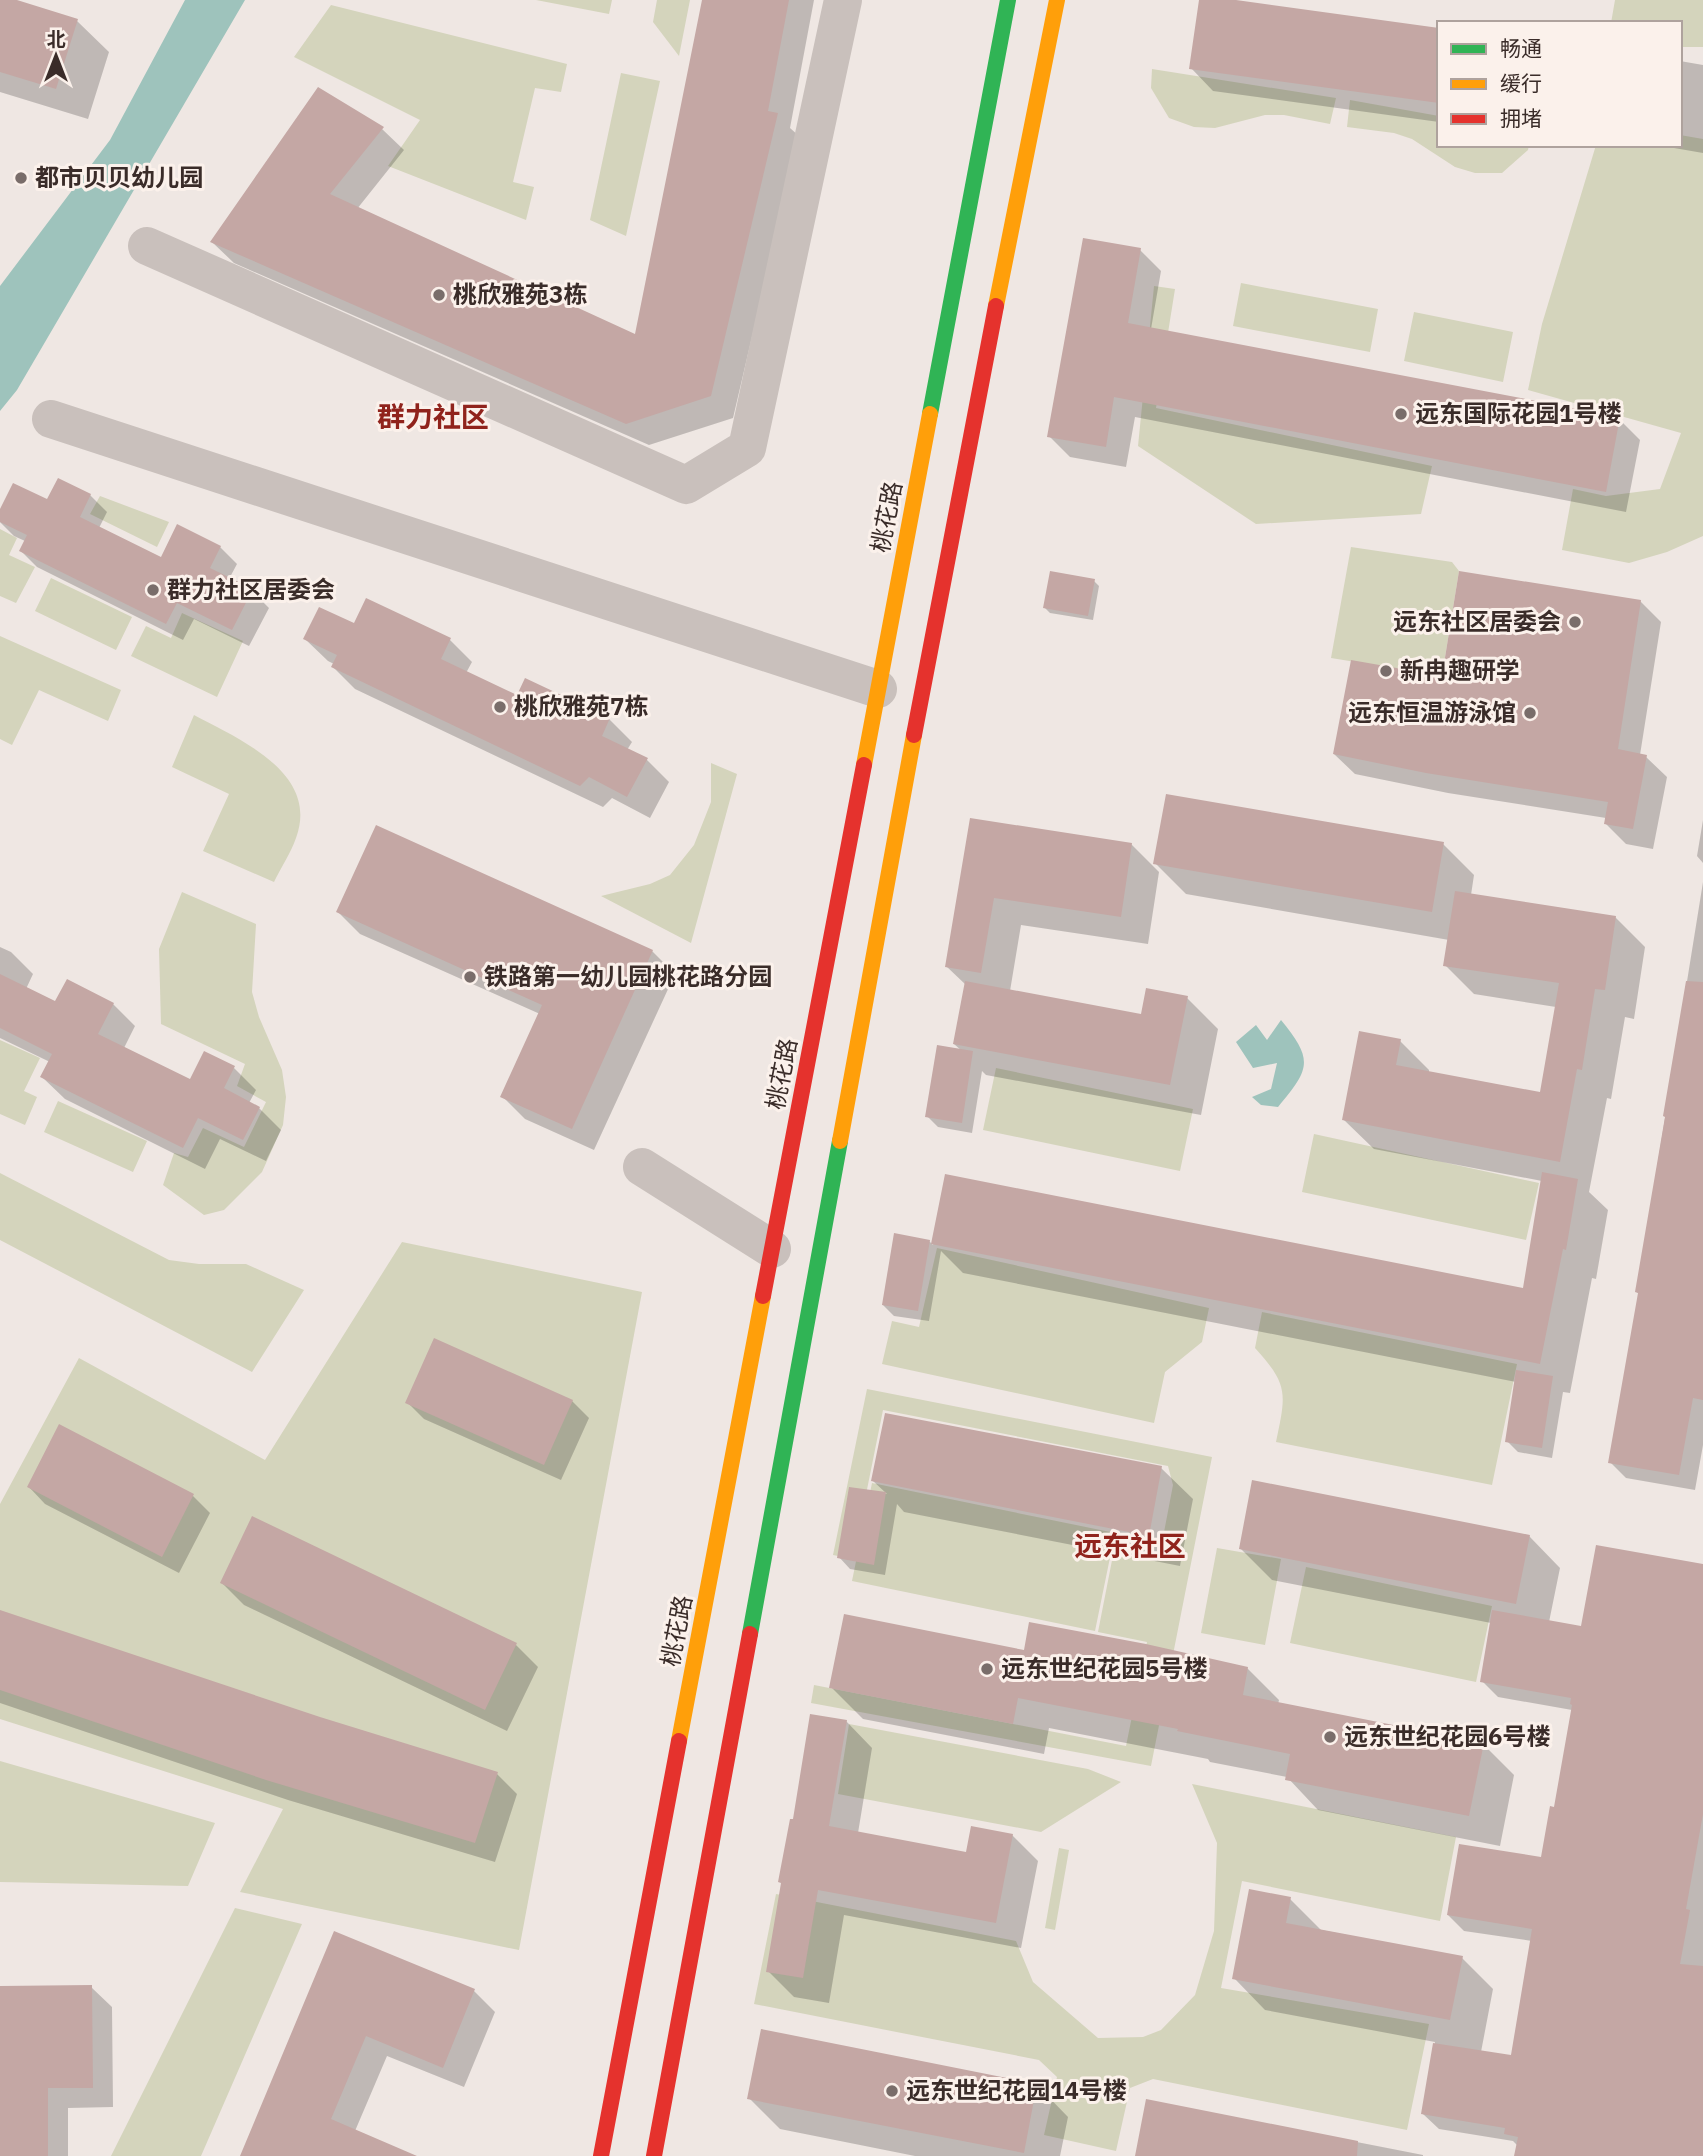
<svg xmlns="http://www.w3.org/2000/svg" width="1703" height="2156" font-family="'IBM Plex Sans','Noto Sans SC',sans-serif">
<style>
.green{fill:#d4d4bc}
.water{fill:#9ec3bc}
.shadow{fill:#0003}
.building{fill:#c4a7a4}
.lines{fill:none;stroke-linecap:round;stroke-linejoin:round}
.street{stroke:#c9c0bc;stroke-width:38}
.fast{stroke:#30b455;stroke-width:16}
.slow{stroke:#ff9f0a;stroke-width:16}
.jam{stroke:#e5322d;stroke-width:16}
.poi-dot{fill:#796d6a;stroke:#fbf1eb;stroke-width:2.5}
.labels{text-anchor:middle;stroke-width:6;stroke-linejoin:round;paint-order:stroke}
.poi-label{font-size:24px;font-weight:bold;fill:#3a2c29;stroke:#fbf1eb;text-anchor:start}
.street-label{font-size:24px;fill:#3a2c29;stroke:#fbf1eb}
.quarter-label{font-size:28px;font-weight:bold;fill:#90231c;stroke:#fbf1eb}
</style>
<rect width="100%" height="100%" fill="#efe7e3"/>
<path class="green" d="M 536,0 L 612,0 L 609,14 Z
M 657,0 L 690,0 L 679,56 L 653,22 Z
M 1615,0 L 1703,0 L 1703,47 L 1680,47 L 1680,23 L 1611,23 Z
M 331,5 L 567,64 L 561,92 L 535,88 L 513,182 L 534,187 L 526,220 L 388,166 L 420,120 L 294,57 Z
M 1152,69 L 1336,98 L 1330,124 L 1284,115 L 1265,115 L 1215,128 L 1194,127 L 1169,118 L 1151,88 Z
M 621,73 L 660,81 L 626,236 L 590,220 Z
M 1350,100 L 1439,116 L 1439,145 L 1529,145 L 1528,150 L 1502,173 L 1475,173 L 1455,167 L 1412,139 L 1394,133 L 1347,127 Z
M 1680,135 L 1703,139 L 1703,536 L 1667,552 L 1629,563 L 1562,550 L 1573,489 L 1606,496 L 1660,489 L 1681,433 L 1528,390 L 1542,324 L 1596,145 L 1680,145 Z
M 1241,283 L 1378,309 L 1370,352 L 1233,326 Z
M 1154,286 L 1175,289 L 1156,408 L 1432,466 L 1421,514 L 1256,524 L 1138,446 Z
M 1414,312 L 1513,332 L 1503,382 L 1404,361 Z
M 100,496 L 169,522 L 157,547 L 90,514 Z
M 0,529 L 17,538 L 9,555 L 35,567 L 16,603 L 0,596 Z
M 1351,547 L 1452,562 L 1459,571 L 1442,676 L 1331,658 Z
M 51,578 L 132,617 L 116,650 L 35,611 Z
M 182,613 L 243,641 L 217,697 L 131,656 L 146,626 L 171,638 Z
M 0,636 L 121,690 L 108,721 L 39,690 L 12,745 L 0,739 Z
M 194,715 C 239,739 320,773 296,838 C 291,853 281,867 274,882 L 203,851 L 229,794 L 172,767 Z
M 711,763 L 737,774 L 691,943 L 601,896 L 650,884 L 670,875 L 694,845 L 711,802 Z
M 182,892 L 256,924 L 252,992 L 259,1017 L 282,1070 L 286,1097 L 283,1125 L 262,1172 L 224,1210 L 204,1215 L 163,1185 L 174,1153 L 188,1157 L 203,1128 L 244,1147 L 266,1102 L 237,1086 L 245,1064 L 161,1024 L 159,949 Z
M 0,1040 L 40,1058 L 24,1091 L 37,1097 L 25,1125 L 0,1114 Z
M 996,1068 L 1193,1109 L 1180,1171 L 983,1130 Z
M 58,1101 L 147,1141 L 133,1172 L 44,1132 Z
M 1314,1134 L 1539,1183 L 1526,1240 L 1302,1192 Z
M 0,1173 L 169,1260 L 199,1264 L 246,1264 L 304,1290 L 252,1372 L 0,1240 Z
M 402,1242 L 642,1292 L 519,1950 L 240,1892 L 283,1809 L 0,1719 L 0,1504 L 79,1358 L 265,1460 Z
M 937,1248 L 1209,1308 L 1202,1342 L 1165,1372 L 1154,1423 L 882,1364 L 892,1321 L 919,1327 Z
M 1262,1312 L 1517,1364 L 1492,1485 L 1276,1442 C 1286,1394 1289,1385 1255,1348 Z
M 867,1389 L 1212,1457 L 1151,1766 L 811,1703 L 814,1685 L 1126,1746 L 1147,1642 L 1098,1632 L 1115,1545 L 1160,1553 L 1173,1485 L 1168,1466 L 883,1410 L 853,1559 L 833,1555 Z
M 872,1483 L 1115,1533 L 1095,1631 L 852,1581 Z
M 1217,1548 L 1281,1559 L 1265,1645 L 1201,1633 Z
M 1306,1567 L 1492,1606 L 1476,1682 L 1290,1643 Z
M 849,1724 L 1088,1769 L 1121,1782 L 1041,1832 L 838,1794 Z
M 0,1761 L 215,1823 L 188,1886 L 0,1882 Z
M 1192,1784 L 1456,1837 L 1440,1921 L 1242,1881 L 1221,1988 L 1429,2024 L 1407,2130 L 1153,2079 L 1130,2088 L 1116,2151 L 1044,2135 L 1057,2077 L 1039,2060 L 754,2004 L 776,1894 L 1016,1941 L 1033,1982 L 1098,2038 L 1143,2037 L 1161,2030 L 1195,1995 L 1214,1931 L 1217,1843 Z
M 1059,1848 L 1069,1850 L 1055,1930 L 1045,1928 Z
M 235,1908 L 302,1924 L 201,2156 L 111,2156 Z"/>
<path class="water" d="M 185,0 L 245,0 L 17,390 L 0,411 L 0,286 L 110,140 Z
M 1281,1020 C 1314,1060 1310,1069 1278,1107 L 1261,1105 L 1252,1097 L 1271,1089 L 1277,1063 L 1253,1068 L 1236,1042 L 1256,1025 L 1267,1040 Z"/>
<path class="shadow" d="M 0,0 L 11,0 L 77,21 L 109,52 L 88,119 L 0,92 Z
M 704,0 L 814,0 L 790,128 L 799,136 L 733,418 L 649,445 L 234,263 L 212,242 L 382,129 L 404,150 L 357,209 L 636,337 Z
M 1201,0 L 1223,0 L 1439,30 L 1439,122 L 1213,91 L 1191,68 Z
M 1680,61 L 1703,65 L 1703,153 L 1674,148 L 1671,145 L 1680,145 Z
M 1140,250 L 1161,271 L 1151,329 L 1619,419 L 1640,440 L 1626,512 L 1135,417 L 1126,467 L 1070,457 L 1049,436 Z
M 90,495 L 107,512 L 99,528 L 161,559 L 178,526 L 220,547 L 237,564 L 229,579 L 252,591 L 269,608 L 249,646 L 194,619 L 183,640 L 37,567 L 21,551 L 25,541 L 14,536 L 0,522 L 0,513 L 47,501 Z
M 1094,581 L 1099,586 L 1093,620 L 1050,613 L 1045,608 Z
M 1640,601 L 1661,622 L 1640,755 L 1646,757 L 1667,777 L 1653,849 L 1626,844 L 1605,823 L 1606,818 L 1448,793 L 1355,774 L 1334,754 L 1443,679 Z
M 355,626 L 450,640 L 472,662 L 466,673 L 517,698 L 526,680 L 609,719 L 632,742 L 627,750 L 647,760 L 669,782 L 650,818 L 612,798 L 603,807 L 355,689 L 333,667 L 334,664 L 328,661 L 305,639 Z
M 972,820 L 1131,844 L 1159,872 L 1148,944 L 1021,925 L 1010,991 L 1142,1016 L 1187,998 L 1218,1029 L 1201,1115 L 986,1075 L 982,1071 L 972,1133 L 938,1127 L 927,1116 L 962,1051 L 954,1044 L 966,985 L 946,966 Z
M 1703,820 L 1703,863 L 1697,856 Z
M 376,828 L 652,951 L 675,974 L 594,1150 L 525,1119 L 503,1097 L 540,1014 L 360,934 L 338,912 Z
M 1443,844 L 1474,875 L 1471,895 L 1615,917 L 1645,947 L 1634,1019 L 1625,1017 L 1611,1099 L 1607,1098 L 1589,1192 L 1608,1210 L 1596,1279 L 1592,1278 L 1570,1393 L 1563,1392 L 1552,1458 L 1518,1452 L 1507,1441 L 1516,1382 L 963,1273 L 941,1251 L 929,1321 L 894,1316 L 883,1305 L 929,1241 L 933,1245 L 947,1176 L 1524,1290 L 1542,1181 L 1374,1149 L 1344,1120 L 1400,1041 L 1429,1070 L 1429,1073 L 1542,1094 L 1556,1007 L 1474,994 L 1445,965 L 1449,940 L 1186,894 L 1155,863 Z
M 1703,882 L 1703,1445 L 1695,1490 L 1626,1478 L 1610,1462 L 1639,1294 L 1637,1292 Z
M 0,947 L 11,952 L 33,974 L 26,989 L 56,1004 L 113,1004 L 135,1026 L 124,1048 L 191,1082 L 234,1068 L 256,1090 L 249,1103 L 259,1108 L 281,1130 L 266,1161 L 220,1139 L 205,1169 L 65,1099 L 42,1077 L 50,1062 L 0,1038 Z
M 572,1401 L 589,1418 L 561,1480 L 424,1419 L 407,1402 Z
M 60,1427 L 193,1496 L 210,1513 L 179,1573 L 45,1504 L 29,1487 Z
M 1161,1468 L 1193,1499 L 1180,1566 L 904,1512 L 897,1504 L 885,1575 L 850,1569 L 839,1557 L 851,1489 L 887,1494 L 873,1481 Z
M 1529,1536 L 1560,1568 L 1549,1622 L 1583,1628 L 1703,1566 L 1703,2156 L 1516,2156 L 1518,2146 L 1513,2141 L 1439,2129 L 1423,2114 L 1435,2042 L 1265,2010 L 1234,1978 L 1290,1899 L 1321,1930 L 1462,1958 L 1493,1989 L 1481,2052 L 1512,2057 L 1532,1941 L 1464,1931 L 1448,1915 L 1543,1859 L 1555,1809 L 1572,1710 L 1498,1697 L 1482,1681 L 1491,1623 L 1272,1580 L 1240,1548 Z
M 222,1583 L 516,1645 L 538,1667 L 507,1731 L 244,1605 Z
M 0,1612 L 290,1710 L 497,1774 L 517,1794 L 495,1862 L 288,1800 L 0,1703 Z
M 1026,1652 L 1247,1668 L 1279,1700 L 1278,1704 L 1483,1744 L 1514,1775 L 1500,1846 L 1318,1810 L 1287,1777 L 1210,1762 L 1208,1759 L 1049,1728 L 1044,1754 L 863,1719 L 831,1687 Z
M 846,1721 L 872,1748 L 858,1833 L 968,1854 L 1012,1835 L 1038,1861 L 1021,1948 L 844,1915 L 829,2003 L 794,1997 L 768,1971 L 794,1821 Z
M 335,1933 L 474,1991 L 495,2012 L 464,2087 L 387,2056 L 355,2131 L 401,2156 L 241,2156 Z
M 91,1987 L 112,2007 L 113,2107 L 68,2108 L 68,2156 L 0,2156 L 0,1988 Z
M 1037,2085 L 1068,2117 L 1060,2156 L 915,2156 L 780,2129 L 749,2098 Z
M 1148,2101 L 1423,2155 L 1423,2156 L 1137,2156 Z"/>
<path class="building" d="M 0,0 L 17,0 L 78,19 L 56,89 L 0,72 Z
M 702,0 L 789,0 L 768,111 L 778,113 L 711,396 L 626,424 L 210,242 L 318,87 L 384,127 L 330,194 L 635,334 Z
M 1199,0 L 1236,0 L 1439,28 L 1439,103 L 1189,69 Z
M 1083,238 L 1141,248 L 1128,323 L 1620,417 L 1606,492 L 1114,397 L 1106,447 L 1047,437 Z
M 58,478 L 91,494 L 80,517 L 161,557 L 177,524 L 221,546 L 210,568 L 253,589 L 232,630 L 177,603 L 166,624 L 19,551 L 27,535 L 0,522 L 0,509 L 13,483 L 47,499 Z
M 1050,571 L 1095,579 L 1088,616 L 1043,608 Z
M 1459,571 L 1641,600 L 1618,749 L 1647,755 L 1633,829 L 1604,824 L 1608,802 L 1426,773 L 1333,754 L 1351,660 L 1442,676 Z
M 366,598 L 451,638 L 441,659 L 517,695 L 525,678 L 610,718 L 602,736 L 648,758 L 627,797 L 589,777 L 580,786 L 331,667 L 337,655 L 303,639 L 319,607 L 354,623 Z
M 1166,794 L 1444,842 L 1432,912 L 1153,864 Z
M 970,818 L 1132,843 L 1121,917 L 994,898 L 981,973 L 945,967 Z
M 376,825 L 653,950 L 572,1129 L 500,1097 L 542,1005 L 336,912 Z
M 1455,891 L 1616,916 L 1605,990 L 1595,989 L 1582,1070 L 1577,1069 L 1560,1162 L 1342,1120 L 1359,1031 L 1401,1039 L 1396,1065 L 1540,1092 L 1559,983 L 1443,966 Z
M 0,974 L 55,1001 L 67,979 L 114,1003 L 98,1034 L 190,1079 L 204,1051 L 235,1066 L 224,1088 L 260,1107 L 243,1140 L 198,1118 L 183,1148 L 40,1077 L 52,1054 L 0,1028 Z
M 965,981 L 1141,1014 L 1146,988 L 1188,996 L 1170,1085 L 953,1044 Z
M 1686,981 L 1703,982 L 1703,1400 L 1693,1398 L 1679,1475 L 1608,1463 L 1638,1293 L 1635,1292 L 1665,1117 L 1663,1116 Z
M 937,1045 L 973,1051 L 962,1123 L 925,1117 Z
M 1542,1172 L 1578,1179 L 1566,1250 L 1563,1249 L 1540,1364 L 931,1244 L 945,1174 L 1523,1288 Z
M 894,1233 L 930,1240 L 918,1311 L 882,1305 Z
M 434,1338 L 573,1400 L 544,1465 L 405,1403 Z
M 1516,1370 L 1553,1376 L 1542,1448 L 1505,1442 Z
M 885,1413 L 1162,1466 L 1149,1536 L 871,1481 Z
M 59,1424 L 194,1494 L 162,1557 L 27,1487 Z
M 1252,1480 L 1530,1535 L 1516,1604 L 1239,1549 Z
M 849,1487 L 886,1492 L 874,1565 L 837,1558 Z
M 252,1516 L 517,1643 L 485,1710 L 220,1583 Z
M 1596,1545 L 1703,1564 L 1703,1814 L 1686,1909 L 1690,1910 L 1680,1964 L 1703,1966 L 1703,2156 L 1514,2156 L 1518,2137 L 1504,2134 L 1505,2128 L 1421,2114 L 1433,2043 L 1511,2055 L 1532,1929 L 1447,1915 L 1459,1844 L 1541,1857 L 1550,1806 L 1554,1807 L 1572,1705 L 1570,1704 L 1571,1698 L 1480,1682 L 1492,1610 L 1581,1626 Z
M 0,1610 L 320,1717 L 498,1772 L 475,1843 L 266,1780 L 0,1690 Z
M 844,1614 L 1024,1650 L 1029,1622 L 1146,1644 L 1248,1667 L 1243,1695 L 1484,1743 L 1469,1816 L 1285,1780 L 1290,1754 L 1177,1731 L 1178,1729 L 1018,1698 L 1013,1724 L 829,1688 Z
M 810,1714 L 847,1720 L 829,1826 L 966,1852 L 971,1826 L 1013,1834 L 996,1923 L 818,1890 L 803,1978 L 766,1972 L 781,1883 L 778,1882 L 790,1819 L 793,1819 Z
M 1249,1889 L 1291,1897 L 1286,1923 L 1463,1956 L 1450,2020 L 1232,1979 Z
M 334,1931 L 475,1989 L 443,2068 L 366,2036 L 331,2119 L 417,2156 L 240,2156 Z
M 92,1985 L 93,2088 L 48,2088 L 48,2156 L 0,2156 L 0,1986 Z
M 761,2029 L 1037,2084 L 1024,2153 L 747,2099 Z
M 1146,2099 L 1358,2141 L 1357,2156 L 1135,2156 Z"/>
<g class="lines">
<path class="street" d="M 147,246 L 686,485 L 747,448 L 843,0
M 51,419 L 878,689
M 642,1167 L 772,1249"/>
<path class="fast" d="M 930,414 L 1008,0
M 750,1634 L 840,1141"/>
<path class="slow" d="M 996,306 L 1057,0
M 864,765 L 930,414
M 840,1141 L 914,735
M 679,1741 L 763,1296"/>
<path class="jam" d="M 914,735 L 996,306
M 763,1296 L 864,765
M 601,2156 L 679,1741
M 654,2156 L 750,1634"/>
</g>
<g class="poi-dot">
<circle cx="21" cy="178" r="7"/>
<circle cx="439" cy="295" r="7"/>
<circle cx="1401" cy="414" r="7"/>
<circle cx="153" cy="590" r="7"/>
<circle cx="1575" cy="622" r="7"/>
<circle cx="1386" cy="671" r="7"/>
<circle cx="500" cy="707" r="7"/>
<circle cx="1530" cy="713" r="7"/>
<circle cx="470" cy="977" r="7"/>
<circle cx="987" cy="1669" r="7"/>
<circle cx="1330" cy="1737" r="7"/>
<circle cx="892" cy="2091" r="7"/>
</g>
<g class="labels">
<g class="poi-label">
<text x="35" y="186">都市贝贝幼儿园</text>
<text x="453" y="303">桃欣雅苑3栋</text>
<text x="1415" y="422">远东国际花园1号楼</text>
<text x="167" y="598">群力社区居委会</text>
<text x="1561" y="630" text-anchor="end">远东社区居委会</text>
<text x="1400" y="679">新冉趣研学</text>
<text x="514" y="715">桃欣雅苑7栋</text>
<text x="1516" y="721" text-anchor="end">远东恒温游泳馆</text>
<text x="484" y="985">铁路第一幼儿园桃花路分园</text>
<text x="1001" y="1677">远东世纪花园5号楼</text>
<text x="1344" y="1745">远东世纪花园6号楼</text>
<text x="906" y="2099">远东世纪花园14号楼</text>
</g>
<g class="street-label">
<text transform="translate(887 517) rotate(-79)" y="8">桃花路</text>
<text transform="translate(782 1074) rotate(-79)" y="8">桃花路</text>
<text transform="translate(677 1631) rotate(-79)" y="8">桃花路</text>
</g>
<g class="quarter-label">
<text x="433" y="427">群力社区</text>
<text x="1130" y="1556">远东社区</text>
</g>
</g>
<rect x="1437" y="21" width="245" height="126" fill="#fbf1eb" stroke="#aea29d" stroke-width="2"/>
<rect x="1451" y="44" width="35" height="10" fill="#30b455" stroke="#aea29d" stroke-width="2"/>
<text x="1500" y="56" font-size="21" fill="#3a2c29">畅通</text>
<rect x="1451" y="79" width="35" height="10" fill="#ff9f0a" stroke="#aea29d" stroke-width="2"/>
<text x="1500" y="91" font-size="21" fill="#3a2c29">缓行</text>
<rect x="1451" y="114" width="35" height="10" fill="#e5322d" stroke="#aea29d" stroke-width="2"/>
<text x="1500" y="126" font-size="21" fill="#3a2c29">拥堵</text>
<g transform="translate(56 56)" stroke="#fbf1eb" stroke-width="5" paint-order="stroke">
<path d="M0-5L12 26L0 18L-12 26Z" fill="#3a2c29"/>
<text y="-10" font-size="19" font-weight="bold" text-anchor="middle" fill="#3a2c29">北</text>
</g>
</svg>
